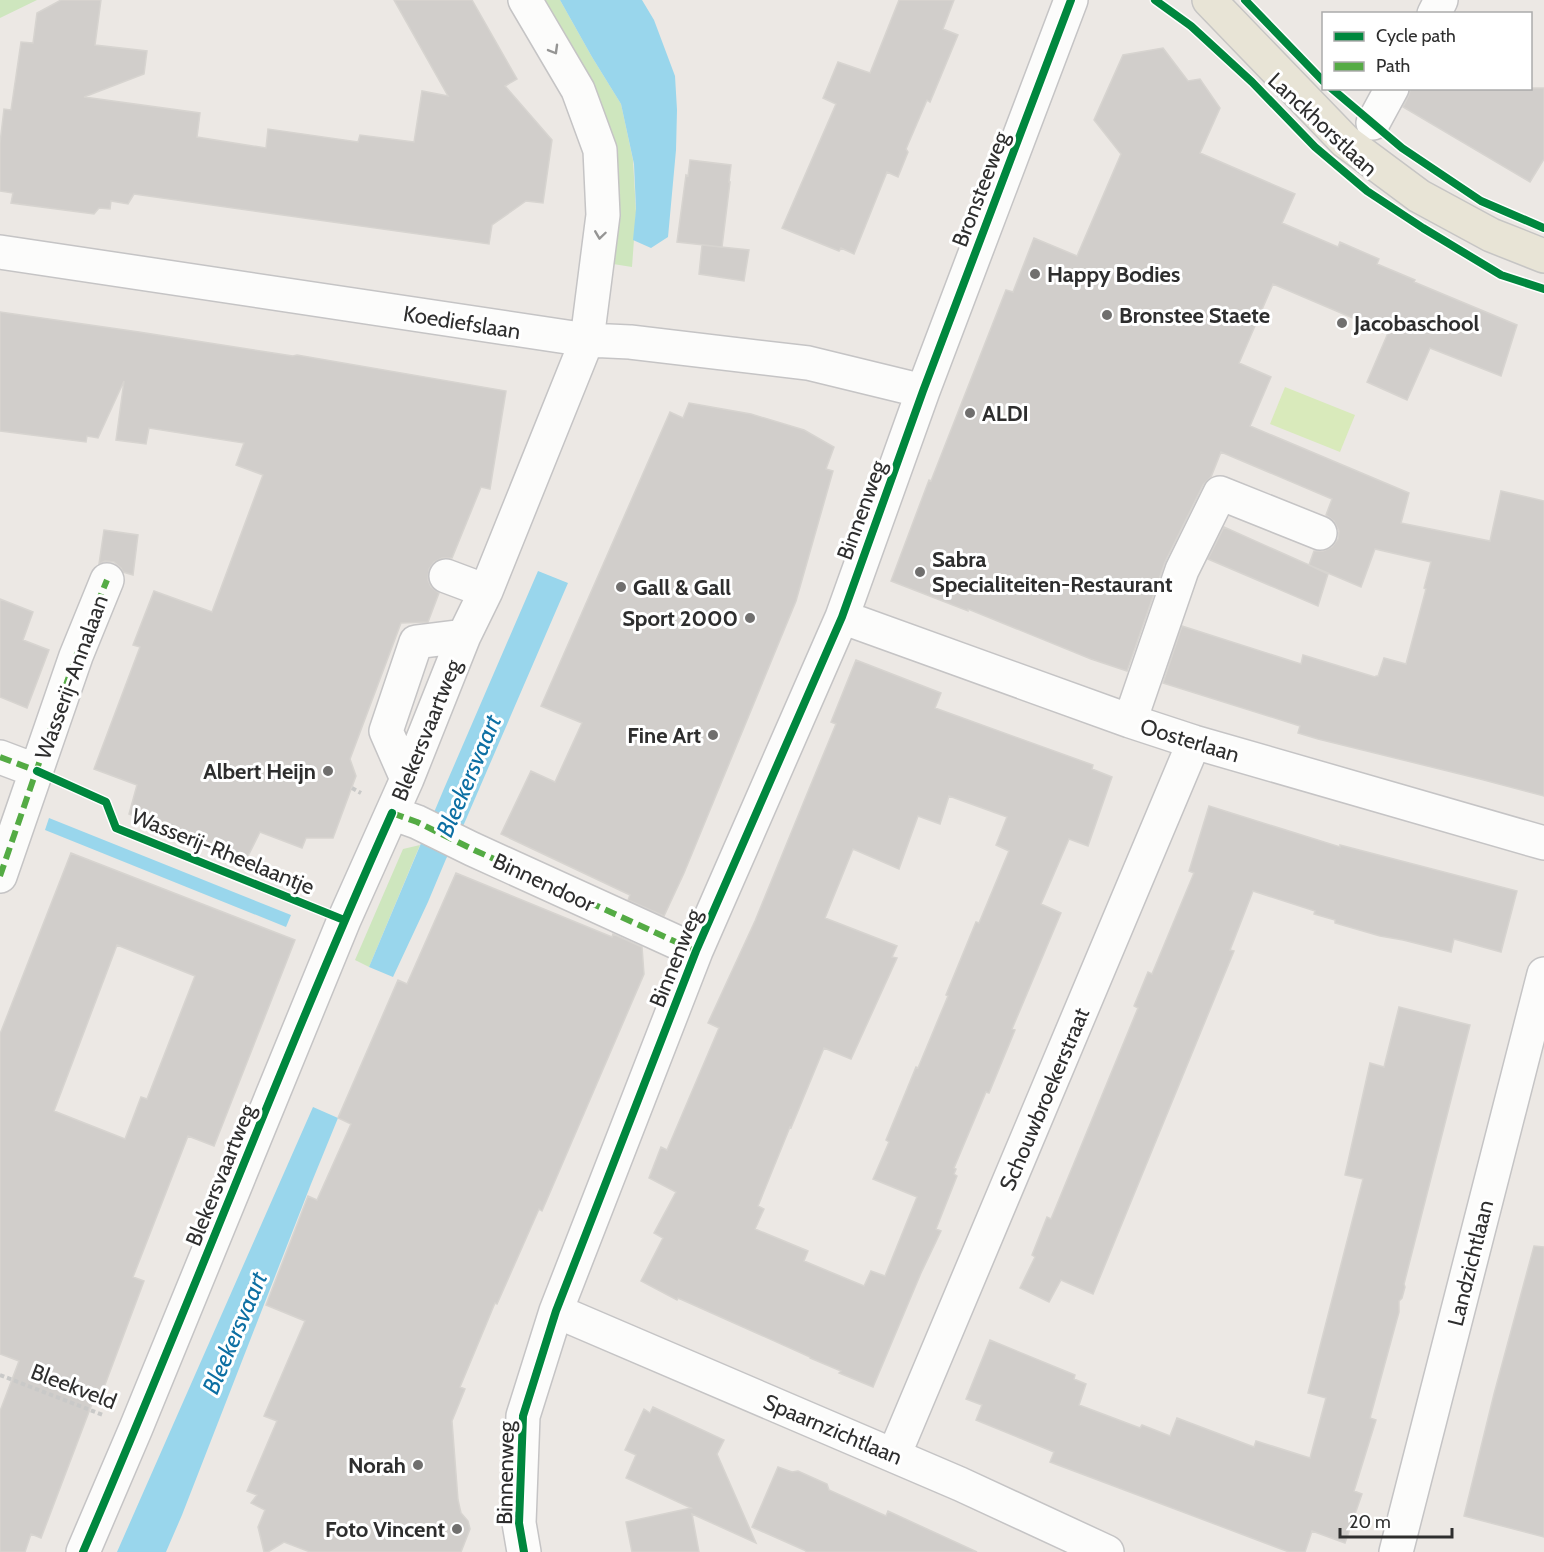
<svg xmlns="http://www.w3.org/2000/svg" width="1544" height="1552" font-family="Cabin,sans-serif">
<style>
.green{fill:#cee6be}
.pitch{fill:#d9eabb}
.water{fill:#99d6ec}
.building{fill:#d1cecb;stroke:#d7d4d0;stroke-width:1.5;fill-rule:evenodd}
.lines{fill:none;stroke-linecap:round;stroke-linejoin:round}
.minor-casing{stroke:#c5c4c5;stroke-width:36}
.major-casing{stroke:#c6c5c4;stroke-width:36}
.path{stroke:#c9c9c8;stroke-width:4;stroke-dasharray:4.5 3;stroke-linecap:butt}
.minor{stroke:#fcfcfb;stroke-width:33}
.major{stroke:#e8e4d6;stroke-width:33}
.quiet{stroke:#54ab44;stroke-width:6;stroke-dasharray:12 6;stroke-linecap:butt}
.cycleway-casing{stroke:#fff;stroke-width:11}
.cycleway{stroke:#00873e;stroke-width:8}
.oneway{stroke:#959594}
.poi-dot{fill:#706f6e;stroke:#fff;stroke-width:2}
.labels{text-anchor:middle;stroke-width:6;stroke-linejoin:round;paint-order:stroke}
.street-label{font-size:22px;fill:#2e2e2e;stroke:#fff}
.poi-label{font-size:22px;font-weight:bold;fill:#2e2e2e;stroke:#fff;text-anchor:start}
.water-label{font-size:24px;font-style:italic;fill:#0d6fa3;stroke:#fff}
</style>
<rect width="100%" height="100%" fill="#ece8e4"/>
<path class="green" d="M 0,0 L 37,0 L 0,18 Z
M 542,0 L 560,0 L 592,57 L 621,104 L 633,160 L 636,212 L 632,267 L 613,264 L 610,131 L 596,90 Z
M 420,845 L 369,967 L 355,960 L 403,849 Z"/>
<path class="pitch" d="M 1285,387 L 1355,415 L 1340,452 L 1270,424 Z"/>
<path class="water" d="M 560,0 L 642,0 L 654,20 L 675,76 L 677,110 L 676,150 L 668,237 L 651,248 L 633,240 L 636,209 L 634,164 L 621,104 L 592,57 Z
M 538,571 L 568,583 L 464,824 L 446,859 L 428,902 L 393,977 L 369,967 L 443,791 Z
M 49,818 L 291,915 L 286,927 L 45,830 Z
M 313,1107 L 338,1118 L 311,1184 L 182,1515 L 166,1552 L 117,1552 Z"/>
<path class="building" d="M 61,0 L 101,0 L 95,45 L 147,51 L 144,74 L 84,97 L 200,113 L 197,137 L 266,148 L 268,129 L 358,142 L 360,135 L 414,142 L 422,91 L 448,96 L 394,0 L 472,0 L 517,79 L 505,86 L 552,140 L 543,203 L 526,201 L 492,225 L 489,244 L 134,194 L 128,204 L 111,201 L 110,209 L 99,208 L 94,214 L 11,203 L 13,193 L 0,191 L 0,143 L 4,109 L 11,110 L 21,42 L 33,43 L 37,13 Z
M 899,0 L 954,0 L 943,29 L 958,35 L 930,102 L 927,100 L 906,149 L 908,152 L 898,177 L 887,172 L 854,254 L 841,248 L 839,251 L 782,228 L 836,104 L 823,98 L 838,62 L 870,73 Z
M 1163,48 L 1188,81 L 1200,79 L 1220,108 L 1200,153 L 1295,194 L 1282,223 L 1338,247 L 1340,242 L 1379,259 L 1377,264 L 1415,280 L 1414,282 L 1517,325 L 1501,376 L 1430,348 L 1407,400 L 1367,382 L 1388,333 L 1273,284 L 1239,363 L 1271,377 L 1250,426 L 1409,493 L 1401,523 L 1490,541 L 1501,491 L 1544,501 L 1544,796 L 1480,779 L 1318,739 L 1298,733 L 1300,726 L 1163,683 L 1182,626 L 1301,664 L 1303,655 L 1375,677 L 1376,676 L 1378,676 L 1384,658 L 1406,664 L 1426,589 L 1424,588 L 1431,562 L 1375,549 L 1361,587 L 1309,565 L 1328,574 L 1318,606 L 1208,559 L 1224,527 L 1309,565 L 1314,551 L 1323,551 L 1332,547 L 1338,539 L 1339,531 L 1334,521 L 1326,515 L 1332,499 L 1221,452 L 1211,477 L 1203,485 L 1165,562 L 1127,671 L 1091,659 L 968,609 L 968,611 L 891,581 L 929,480 L 931,481 L 1006,290 L 1013,292 L 1034,238 L 1077,256 L 1121,154 L 1094,120 L 1123,55 Z
M 1411,88 L 1544,88 L 1544,159 L 1530,182 L 1403,107 L 1408,97 Z
M 690,160 L 731,165 L 729,182 L 730,182 L 722,247 L 677,242 L 686,175 L 688,176 Z
M 702,245 L 749,250 L 744,281 L 699,274 Z
M 0,312 L 139,332 L 293,356 L 297,355 L 506,391 L 490,489 L 481,487 L 452,558 L 442,558 L 434,562 L 429,569 L 428,580 L 431,587 L 439,593 L 428,622 L 401,623 L 350,759 L 356,776 L 333,838 L 306,838 L 302,848 L 260,832 L 246,860 L 129,814 L 137,785 L 94,769 L 140,647 L 133,645 L 154,591 L 212,612 L 263,475 L 236,465 L 244,443 L 149,428 L 146,444 L 116,440 L 124,381 L 98,438 L 87,436 L 86,442 L 0,431 Z
M 689,403 L 751,414 L 804,430 L 834,447 L 826,469 L 833,471 L 796,601 L 684,873 L 664,916 L 628,900 L 630,895 L 501,834 L 531,771 L 555,782 L 582,723 L 541,706 L 670,412 L 683,418 Z
M 104,530 L 138,535 L 133,575 L 123,572 L 121,568 L 114,562 L 105,561 L 99,564 Z
M 0,599 L 33,612 L 23,640 L 49,650 L 27,708 L 0,697 Z
M 856,660 L 941,693 L 935,708 L 1093,765 L 1092,769 L 1112,777 L 1088,846 L 1069,839 L 1041,904 L 1061,913 L 1012,1029 L 1015,1030 L 989,1093 L 986,1092 L 954,1168 L 956,1169 L 954,1174 L 957,1176 L 936,1229 L 941,1231 L 921,1273 L 873,1387 L 839,1373 L 841,1371 L 810,1358 L 810,1357 L 678,1298 L 677,1300 L 641,1281 L 663,1238 L 654,1233 L 676,1192 L 649,1178 L 661,1147 L 667,1150 L 719,1028 L 708,1023 L 755,921 L 807,794 L 836,724 L 831,722 ZM 949,796 L 1007,817 L 996,845 L 1009,851 L 979,923 L 976,922 L 946,995 L 948,996 L 918,1068 L 916,1067 L 900,1106 L 886,1140 L 889,1142 L 873,1179 L 917,1197 L 885,1276 L 871,1271 L 864,1286 L 804,1261 L 808,1251 L 755,1229 L 764,1209 L 758,1206 L 790,1127 L 791,1128 L 824,1048 L 851,1059 L 897,958 L 892,957 L 897,946 L 825,918 L 853,849 L 899,869 L 918,816 L 940,824 Z
M 1209,806 L 1340,847 L 1340,845 L 1517,891 L 1501,952 L 1454,939 L 1451,952 L 1403,940 L 1380,936 L 1335,923 L 1335,920 L 1314,914 L 1315,911 L 1253,891 L 1230,950 L 1234,951 L 1093,1294 L 1061,1280 L 1049,1302 L 1020,1288 L 1035,1257 L 1032,1255 L 1047,1217 L 1051,1219 L 1138,1008 L 1134,1006 L 1148,972 L 1152,974 L 1194,873 L 1189,871 Z
M 71,853 L 295,940 L 214,1146 L 188,1136 L 133,1277 L 144,1281 L 100,1398 L 95,1396 L 41,1538 L 31,1534 L 25,1552 L 0,1552 L 0,1411 L 19,1361 L 0,1354 L 0,1034 ZM 117,945 L 195,976 L 147,1099 L 141,1097 L 125,1139 L 54,1111 Z
M 456,873 L 612,937 L 613,934 L 642,947 L 644,974 L 542,1211 L 539,1209 L 497,1304 L 495,1303 L 460,1387 L 465,1389 L 452,1421 L 458,1500 L 461,1513 L 468,1521 L 470,1529 L 461,1552 L 310,1552 L 284,1542 L 268,1552 L 264,1552 L 258,1527 L 265,1510 L 251,1503 L 257,1495 L 247,1491 L 277,1421 L 264,1416 L 305,1321 L 266,1305 L 308,1196 L 317,1200 L 351,1124 L 338,1118 L 398,980 L 407,984 Z
M 1399,1007 L 1470,1025 L 1404,1284 L 1405,1287 L 1402,1298 L 1399,1301 L 1399,1312 L 1370,1418 L 1376,1420 L 1354,1491 L 1362,1494 L 1345,1543 L 1312,1531 L 1305,1552 L 1289,1552 L 1050,1462 L 1054,1452 L 976,1420 L 982,1405 L 966,1399 L 990,1340 L 1075,1375 L 1074,1379 L 1086,1384 L 1079,1405 L 1140,1428 L 1142,1425 L 1170,1436 L 1177,1418 L 1254,1447 L 1256,1441 L 1310,1458 L 1326,1398 L 1308,1393 L 1363,1179 L 1345,1175 L 1370,1063 L 1384,1067 Z
M 1534,1246 L 1544,1247 L 1544,1537 L 1464,1516 L 1494,1394 Z
M 653,1407 L 724,1440 L 717,1454 L 756,1543 L 692,1514 L 699,1552 L 632,1552 L 626,1522 L 691,1508 L 626,1478 L 636,1455 L 625,1450 L 644,1409 L 650,1413 Z
M 778,1467 L 792,1472 L 798,1471 L 827,1484 L 829,1490 L 886,1516 L 888,1511 L 977,1552 L 807,1552 L 804,1550 L 752,1527 Z"/>
<g class="lines">
<defs>
<path id="minor" d="M 1434,14 L 1441,0
M 1373,123 L 1392,88
M 0,252 L 587,340 L 630,342 L 808,363 L 923,391
M 446,576 L 486,591
M 842,617 L 1130,721 L 1194,742 L 1544,843
M 1130,721 L 1182,570 L 1220,493 L 1320,533
M 0,757 L 37,771
M 407,779 L 386,731 L 416,642 L 464,636
M 392,813 L 417,822 L 472,849 L 696,951
M 0,876 L 76,656 L 107,580
M 556,1311 L 960,1484 L 1107,1552
M 894,1455 L 1194,742
M 83,1552 L 136,1428 L 344,920 L 407,779 L 464,636 L 486,591 L 587,340 L 603,215 L 600,150 L 578,90 L 525,0
M 524,1552 L 519,1523 L 523,1416 L 556,1311 L 696,951 L 842,617 L 923,391 L 1071,0
M 1396,1552 L 1544,974"/>
<path id="major" d="M 1209,0 L 1345,141 L 1419,196 L 1491,235 L 1544,256"/>
</defs>
<use href="#minor" class="minor-casing"/>
<use href="#major" class="major-casing"/>
<path class="path" d="M 352,788 L 361,793
M 0,1375 L 103,1415"/>
<use href="#minor" class="minor"/>
<use href="#major" class="major"/>
<path class="quiet" d="M 0,757 L 37,771
M 392,813 L 417,822 L 472,849 L 696,951
M 0,876 L 76,656 L 107,580"/>
<defs>
<path id="cycleway" d="M 1155,0 L 1191,26 L 1252,82 L 1315,147 L 1367,191 L 1423,228 L 1501,275 L 1544,289
M 1245,0 L 1324,82
M 1331,88 L 1402,148 L 1481,201 L 1544,228
M 37,771 L 106,802 L 116,828 L 344,920
M 83,1552 C 189,1307 283,1056 392,813
M 524,1552 L 519,1523 L 523,1416 L 556,1311 L 696,951 L 842,617 L 923,391 L 1071,0"/>
</defs>
<use href="#cycleway" class="cycleway-casing"/>
<use href="#cycleway" class="cycleway"/>
</g>
<defs><path id="oneway-chevron" d="M-2-3.5L2.5 0L-2 3.5" fill="none" stroke-width="1.6" stroke-linecap="round" stroke-linejoin="round" transform="scale(1.5)"/></defs>
<g class="oneway">
<use href="#oneway-chevron" transform="translate(554 50) rotate(60)"/>
<use href="#oneway-chevron" transform="translate(600 235) rotate(98)"/>
</g>
<g class="poi-dot">
<circle cx="1035" cy="274" r="6"/>
<circle cx="1107" cy="315" r="6"/>
<circle cx="1342" cy="323" r="6"/>
<circle cx="970" cy="413" r="6"/>
<circle cx="920" cy="572" r="6"/>
<circle cx="621" cy="587" r="6"/>
<circle cx="750" cy="618" r="6"/>
<circle cx="713" cy="735" r="6"/>
<circle cx="328" cy="771" r="6"/>
<circle cx="418" cy="1465" r="6"/>
<circle cx="457" cy="1529" r="6"/>
</g>
<g class="labels">
<g class="street-label">
<text transform="translate(1323 124) rotate(43)" y="8">Lanckhorstlaan</text>
<text transform="translate(980 189) rotate(-69)" y="8">Bronsteeweg</text>
<text transform="translate(462 322) rotate(9)" y="8">Koediefslaan</text>
<text transform="translate(861 510) rotate(-70)" y="8">Binnenweg</text>
<text transform="translate(71 677) rotate(-70)" y="8">Wasserij-Annalaan</text>
<text transform="translate(426 730) rotate(-68)" y="8">Blekersvaartweg</text>
<text transform="translate(1190 740) rotate(17)" y="8">Oosterlaan</text>
<text transform="translate(223 851) rotate(22)" y="8">Wasserij-Rheelaantje</text>
<text transform="translate(544 882) rotate(25)" y="8">Binnendoor</text>
<text transform="translate(675 958) rotate(-68)" y="8">Binnenweg</text>
<text transform="translate(1044 1099) rotate(-67)" y="8">Schouwbroekerstraat</text>
<text transform="translate(220 1175) rotate(-68)" y="8">Blekersvaartweg</text>
<text transform="translate(1470 1263) rotate(-76)" y="8">Landzichtlaan</text>
<text transform="translate(74 1386) rotate(21)" y="8">Bleekveld</text>
<text transform="translate(833 1429) rotate(23)" y="8">Spaarnzichtlaan</text>
<text transform="translate(505 1473) rotate(-89)" y="8">Binnenweg</text>
</g>
<g class="poi-label">
<text x="1047" y="282">Happy Bodies</text>
<text x="1119" y="323">Bronstee Staete</text>
<text x="1354" y="331">Jacobaschool</text>
<text x="982" y="421">ALDI</text>
<text x="932" y="567">Sabra<tspan x="932" dy="25">Specialiteiten-Restaurant</tspan></text>
<text x="633" y="595">Gall &amp; Gall</text>
<text x="738" y="626" text-anchor="end">Sport 2000</text>
<text x="701" y="743" text-anchor="end">Fine Art</text>
<text x="316" y="779" text-anchor="end">Albert Heijn</text>
<text x="406" y="1473" text-anchor="end">Norah</text>
<text x="445" y="1537" text-anchor="end">Foto Vincent</text>
</g>
<g class="water-label">
<text transform="translate(469 776) rotate(-67)" y="8">Bleekersvaart</text>
<text transform="translate(235 1333) rotate(-67)" y="8">Bleekersvaart</text>
</g>
</g>
<rect x="1322" y="12" width="210" height="78" fill="#ffffff" stroke="#ababab" stroke-width="1.5"/>
<rect x="1334" y="32" width="30" height="9" fill="#00873e" stroke="#ababab" stroke-width="1.5"/>
<text x="1376" y="42" font-size="18" fill="#2e2e2e">Cycle path</text>
<rect x="1334" y="62" width="30" height="9" fill="#54ab44" stroke="#ababab" stroke-width="1.5"/>
<text x="1376" y="72" font-size="18" fill="#2e2e2e">Path</text>
<path d="M1340 1528v9h112v-9" fill="none" stroke="#2e2e2e" stroke-width="3"/>
<text x="1349" y="1528" font-size="18" fill="#2e2e2e" stroke="#ffffff" stroke-width="4.5" paint-order="stroke">20 m</text>
</svg>
